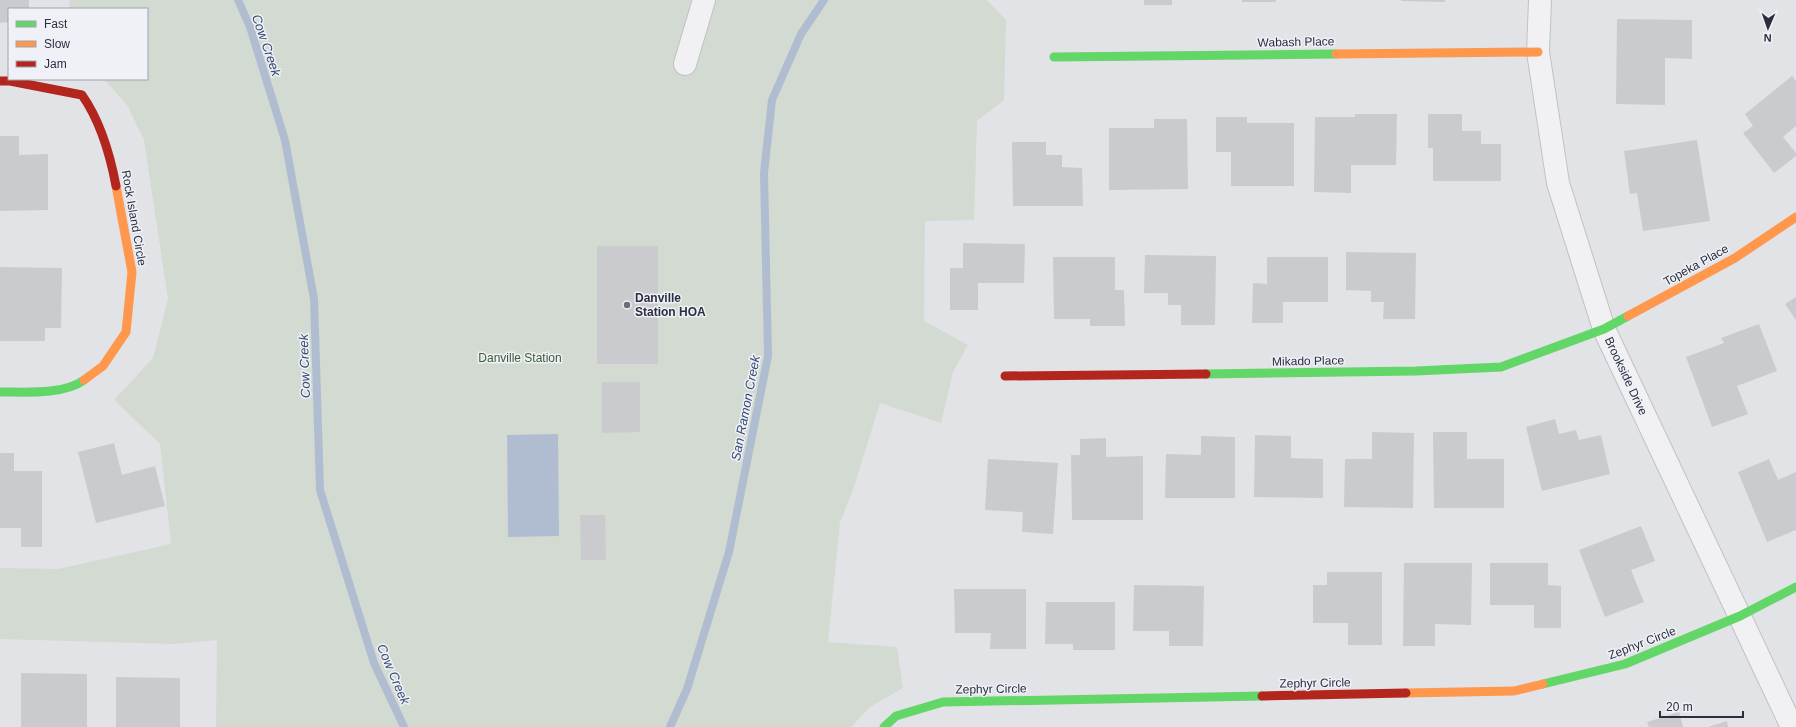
<svg xmlns="http://www.w3.org/2000/svg" width="1796" height="727" font-family="Arial,sans-serif">
<style>
.green{fill:#d2dad2}
.water{fill:#b0bdd1}
.lines{fill:none;stroke-linecap:round;stroke-linejoin:round}
.stream{stroke:#b0bdd1;stroke-width:8}
.building{fill:#cacbcf}
.street-casing{stroke:#c0c1c5;stroke-width:24}
.street{stroke:#f1f1f3;stroke-width:22}
.fast{stroke:#63d668;stroke-width:9}
.slow{stroke:#ff974d;stroke-width:9}
.jam{stroke:#b3261e;stroke-width:9}
.poi-dot{fill:#6a6e7a;stroke:#eff1f6;stroke-width:1.5}
.labels{text-anchor:middle;stroke-width:3;stroke-linejoin:round;paint-order:stroke}
.street-label{font-size:12px;fill:#292f40;stroke:#eff1f6}
.poi-label{font-size:12px;font-weight:bold;fill:#292f40;stroke:#eff1f6;text-anchor:start}
.park-label{font-size:12px;fill:#3a5b36;stroke:#eff1f6}
.water-label{font-size:13px;font-style:italic;fill:#344a73;stroke:#eff1f6}
</style>
<rect width="100%" height="100%" fill="#e2e3e7"/>
<path class="green" d="M 70,0 L 987,0 L 1006,20 L 1004,100 L 977,121 L 974,220 L 925,221 L 924,321 L 968,345 L 953,372 L 941,423 L 880,403 L 853,490 L 840,522 L 828,642 L 897,647 L 903,688 L 870,707 L 851,727 L 216,727 L 217,640 L 174,644 L 0,639 L 0,568 L 58,569 L 171,544 L 160,444 L 114,400 L 153,358 L 168,299 L 144,140 L 127,105 L 104,79 L 147,79 L 147,9 L 69,9 Z"/>
<path class="water" d="M 558,434 L 559,536 L 508,537 L 507,435 Z"/>
<g class="lines">
<path class="stream" d="M 238,0 L 250,27 L 285,140 L 314,299 L 320,490 L 374,663 L 404,727
M 670,727 L 687,689 L 729,552 L 768,356 L 764,173 L 772,100 L 801,34 L 824,0"/>
</g>
<path class="building" d="M 0,0 L 29,0 L 29,9 L 9,9 L 9,22 L 0,23 Z
M 1144,0 L 1172,0 L 1172,5 L 1144,5 Z
M 1242,0 L 1276,0 L 1276,2 L 1242,2 Z
M 1401,0 L 1445,0 L 1445,2 L 1401,1 Z
M 1617,19 L 1692,20 L 1692,59 L 1665,58 L 1665,105 L 1616,104 Z
M 1792,76 L 1796,81 L 1796,126 L 1783,137 L 1796,153 L 1796,156 L 1774,173 L 1743,133 L 1753,126 L 1745,114 Z
M 1355,114 L 1397,114 L 1396,165 L 1351,165 L 1351,193 L 1314,192 L 1315,117 L 1355,117 Z
M 1428,114 L 1462,114 L 1462,131 L 1481,131 L 1481,144 L 1501,144 L 1501,181 L 1433,181 L 1433,148 L 1428,148 Z
M 1216,117 L 1247,117 L 1247,123 L 1294,123 L 1294,186 L 1231,186 L 1231,152 L 1216,152 Z
M 1154,119 L 1187,119 L 1188,189 L 1109,190 L 1109,128 L 1154,128 Z
M 0,136 L 19,136 L 19,155 L 48,154 L 48,210 L 0,211 Z
M 1697,140 L 1710,221 L 1643,231 L 1637,193 L 1630,194 L 1624,151 Z
M 1012,142 L 1046,142 L 1046,155 L 1062,155 L 1062,167 L 1082,168 L 1083,206 L 1013,206 Z
M 963,243 L 1025,244 L 1024,283 L 978,283 L 978,310 L 950,310 L 950,268 L 963,268 Z
M 597,246 L 658,246 L 658,364 L 597,364 Z
M 1346,252 L 1416,253 L 1415,319 L 1383,319 L 1384,302 L 1371,302 L 1371,291 L 1346,290 Z
M 1145,255 L 1216,256 L 1215,325 L 1181,325 L 1181,305 L 1168,305 L 1168,293 L 1144,293 Z
M 1053,257 L 1115,257 L 1115,290 L 1124,290 L 1125,326 L 1090,326 L 1090,319 L 1054,319 Z
M 1267,257 L 1328,257 L 1328,302 L 1283,302 L 1283,323 L 1252,323 L 1253,283 L 1267,284 Z
M 0,267 L 62,268 L 61,328 L 45,328 L 45,341 L 0,341 Z
M 1796,297 L 1796,320 L 1785,304 Z
M 1759,324 L 1777,371 L 1737,386 L 1748,414 L 1712,427 L 1686,357 L 1724,343 L 1721,338 Z
M 602,382 L 640,382 L 640,432 L 602,433 Z
M 1555,419 L 1559,434 L 1576,430 L 1579,440 L 1601,435 L 1610,474 L 1542,491 L 1526,427 Z
M 1372,432 L 1414,433 L 1413,508 L 1344,507 L 1345,459 L 1372,459 Z
M 1433,432 L 1467,432 L 1467,459 L 1504,459 L 1504,508 L 1434,508 Z
M 1255,435 L 1291,436 L 1291,458 L 1323,459 L 1323,498 L 1254,497 Z
M 1201,436 L 1235,437 L 1235,498 L 1165,498 L 1166,454 L 1201,455 Z
M 1106,438 L 1106,457 L 1143,456 L 1143,520 L 1072,520 L 1071,455 L 1080,455 L 1080,439 Z
M 114,443 L 122,475 L 155,466 L 165,506 L 96,523 L 78,452 Z
M 0,453 L 14,453 L 14,471 L 42,471 L 42,547 L 21,547 L 21,528 L 0,528 Z
M 988,459 L 1058,463 L 1053,534 L 1022,532 L 1023,512 L 985,510 Z
M 1769,459 L 1778,480 L 1796,472 L 1796,530 L 1767,542 L 1738,472 Z
M 580,515 L 605,515 L 606,560 L 581,560 Z
M 1641,526 L 1655,561 L 1631,570 L 1644,602 L 1605,617 L 1579,550 Z
M 1404,563 L 1472,563 L 1471,625 L 1435,624 L 1435,646 L 1403,646 Z
M 1490,563 L 1548,563 L 1548,585 L 1561,586 L 1561,628 L 1534,628 L 1534,605 L 1490,605 Z
M 1327,572 L 1382,572 L 1382,645 L 1348,645 L 1348,623 L 1313,623 L 1313,585 L 1327,585 Z
M 1134,585 L 1204,586 L 1203,646 L 1169,646 L 1169,631 L 1133,631 Z
M 954,589 L 1026,589 L 1026,649 L 990,649 L 991,633 L 955,633 Z
M 1046,602 L 1115,602 L 1115,650 L 1073,650 L 1073,644 L 1045,644 Z
M 21,673 L 87,674 L 87,727 L 21,727 Z
M 116,677 L 180,678 L 180,727 L 116,727 Z
M 1679,712 L 1683,727 L 1649,727 L 1647,722 Z
M 1727,721 L 1728,727 L 1708,727 Z"/>
<g class="lines">
<defs>
<path id="street" d="M 1540,0 L 1538,52 L 1558,183 L 1604,329 L 1792,727
M 685,64 L 704,0"/>
</defs>
<use href="#street" class="street-casing"/>
<use href="#street" class="street"/>
<path class="fast" d="M 1054,57 L 1336,54
M 1206,374 L 1416,371 L 1501,367 L 1604,329 L 1628,316
M 0,392 C 25,392 64,395 84,380
M 1543,684 L 1625,664 L 1740,616 L 1796,587
M 884,727 L 896,716 L 943,702 L 1262,696"/>
<path class="slow" d="M 1336,54 L 1538,52
M 1628,316 L 1735,258 L 1796,217
M 84,380 L 103,366 L 126,332 L 132,272 L 116,186
M 1406,693 L 1514,691 L 1543,684"/>
<path class="jam" d="M 0,81 L 10,81 L 82,95 C 101,122 110,154 116,186
M 1005,376 L 1206,374
M 1262,696 L 1406,693"/>
</g>
<circle class="poi-dot" cx="627" cy="305" r="4"/>
<g class="labels">
<g class="street-label">
<text transform="translate(1296 42) rotate(-1)" y="4">Wabash Place</text>
<text transform="translate(134 218) rotate(80)" y="4">Rock Island Circle</text>
<text transform="translate(1696 265) rotate(-29)" y="4">Topeka Place</text>
<text transform="translate(1308 361) rotate(-1)" y="4">Mikado Place</text>
<text transform="translate(1626 376) rotate(65)" y="4">Brookside Drive</text>
<text transform="translate(1642 643) rotate(-21)" y="4">Zephyr Circle</text>
<text transform="translate(1315 683) rotate(-1)" y="4">Zephyr Circle</text>
<text transform="translate(991 689) rotate(-1)" y="4">Zephyr Circle</text>
</g>
<g class="poi-label">
<text x="635" y="302">Danville<tspan x="635" dy="14">Station HOA</tspan></text>
</g>
<g class="park-label">
<text x="520" y="362">Danville Station</text>
</g>
<g class="water-label">
<text transform="translate(267 45) rotate(71)" y="5">Cow Creek</text>
<text transform="translate(304 366) rotate(-92)" y="5">Cow Creek</text>
<text transform="translate(745 408) rotate(-79)" y="5">San Ramon Creek</text>
<text transform="translate(394 674) rotate(67)" y="5">Cow Creek</text>
</g>
</g>
<rect x="8" y="8" width="140" height="72" fill="#eff1f6" stroke="#a0a3ad"/>
<rect x="16" y="21" width="20" height="6" fill="#63d668" stroke="#a0a3ad"/>
<text x="44" y="28" font-size="12" fill="#292f40">Fast</text>
<rect x="16" y="41" width="20" height="6" fill="#ff974d" stroke="#a0a3ad"/>
<text x="44" y="48" font-size="12" fill="#292f40">Slow</text>
<rect x="16" y="61" width="20" height="6" fill="#b3261e" stroke="#a0a3ad"/>
<text x="44" y="68" font-size="12" fill="#292f40">Jam</text>
<g transform="translate(1768 28) rotate(182)" stroke="#eff1f6" stroke-width="3" paint-order="stroke">
<path d="M0-3L7 15L0 10L-7 15Z" fill="#292f40"/>
<text y="-6" font-size="11" font-weight="bold" text-anchor="middle" fill="#292f40">N</text>
</g>
<path d="M1660 711v6h83v-6" fill="none" stroke="#292f40" stroke-width="2"/>
<text x="1666" y="711" font-size="12" fill="#292f40" stroke="#eff1f6" stroke-width="3" paint-order="stroke">20 m</text>
</svg>
